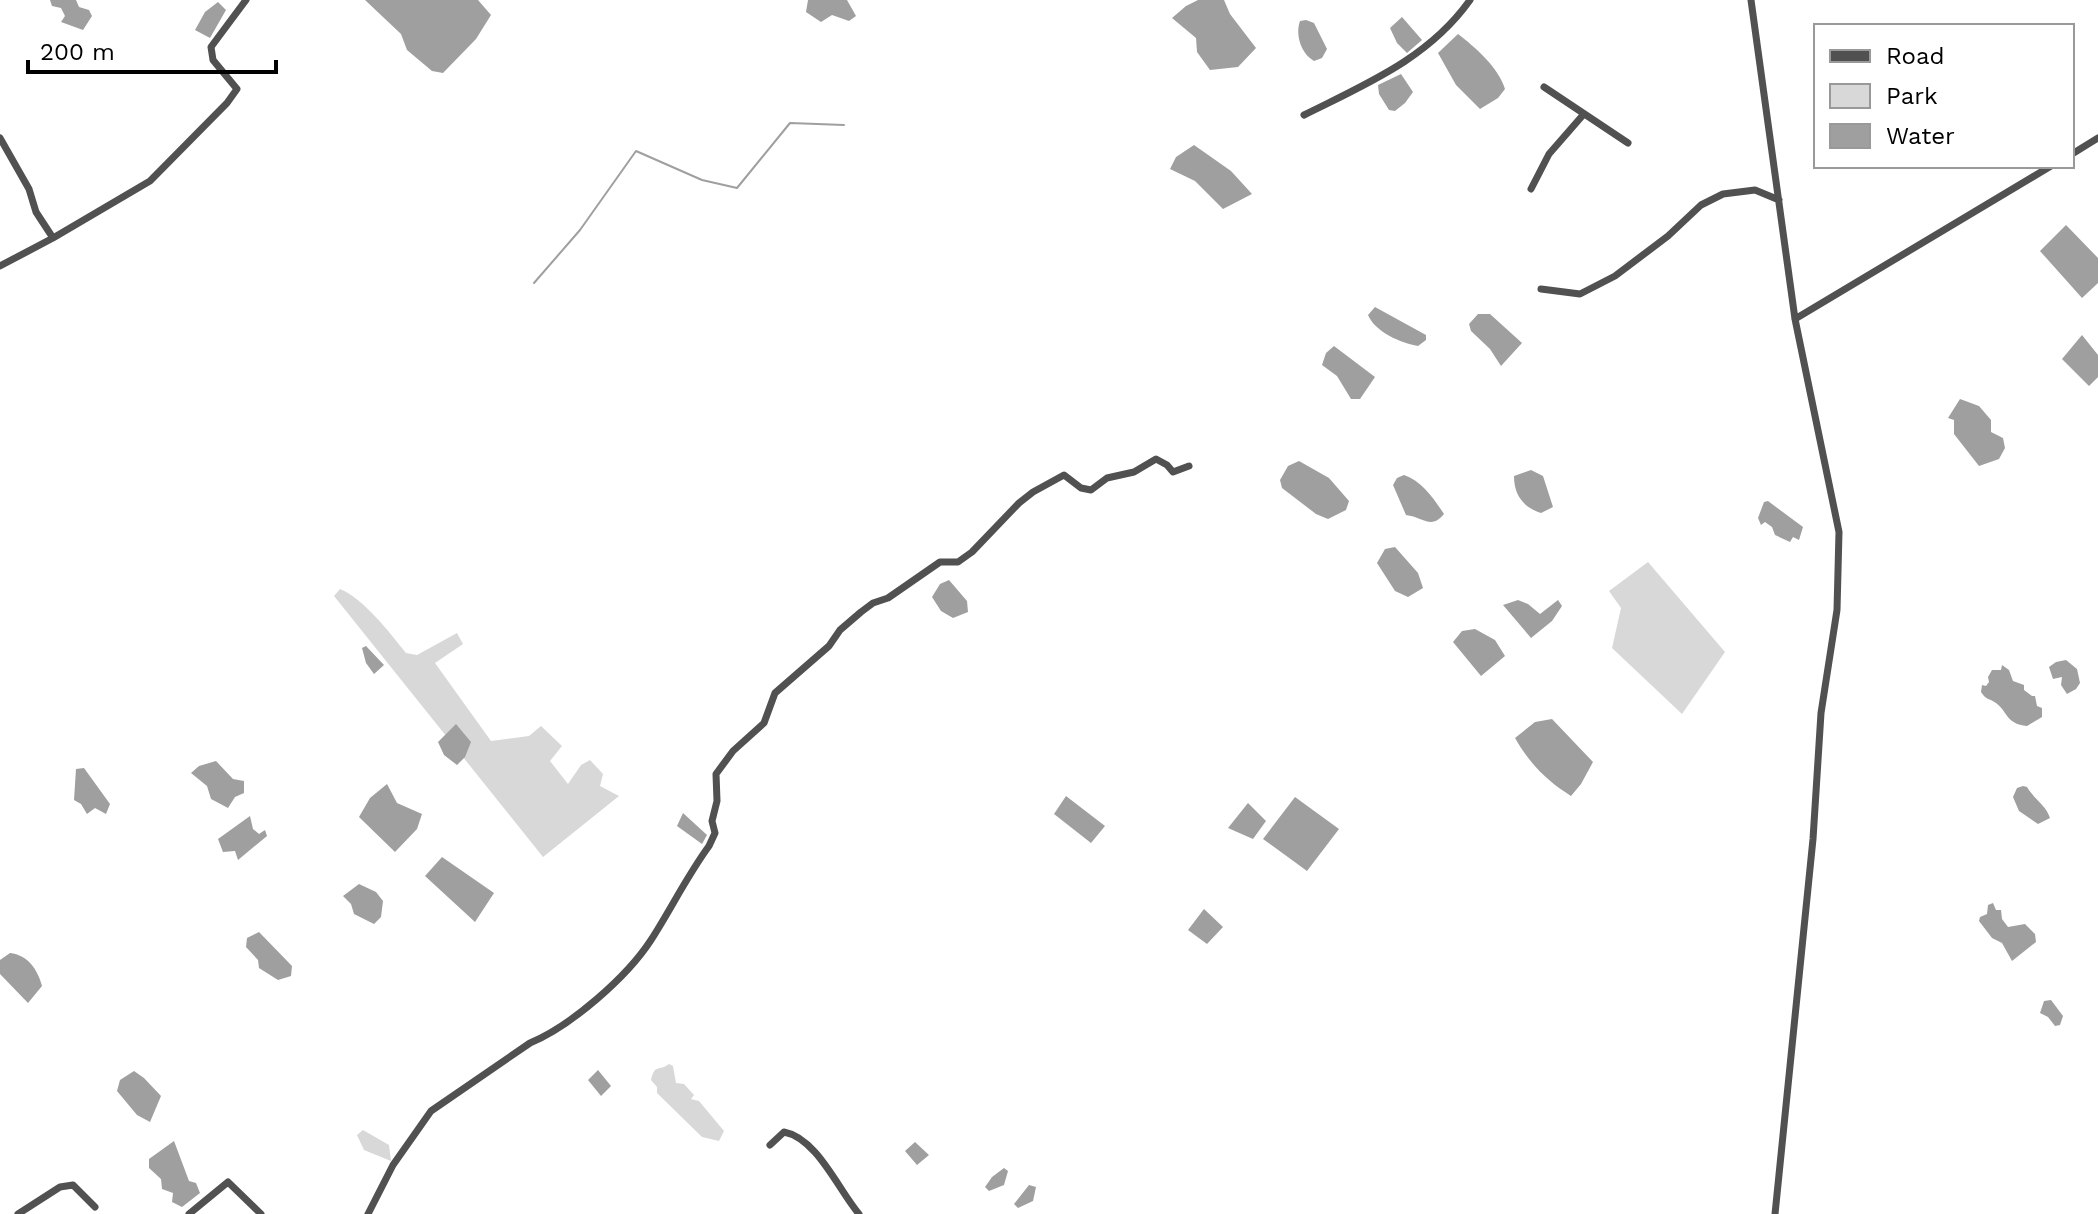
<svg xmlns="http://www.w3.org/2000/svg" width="2098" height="1214" font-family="'Work Sans',sans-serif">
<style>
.green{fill:#d8d8d8}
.water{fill:#9f9f9f}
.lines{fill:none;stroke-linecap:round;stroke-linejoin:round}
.stream{stroke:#9f9f9f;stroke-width:2}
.street{stroke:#515151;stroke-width:7}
</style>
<rect width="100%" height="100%" fill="#fff"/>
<path class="green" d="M 1648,562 L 1725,652 L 1682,714 L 1612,648 L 1621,608 L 1609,591 Z
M 340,589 C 363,598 390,633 406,653 L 417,655 L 457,633 L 463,644 L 435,663 L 491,741 L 529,736 L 541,726 L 562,746 L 550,761 L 568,784 L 581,765 L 590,760 L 603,774 L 600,786 L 619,796 L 543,857 L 334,596 Z
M 669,1064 L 673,1066 L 676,1083 L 684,1084 L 694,1095 L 691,1099 L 699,1101 L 724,1131 L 719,1141 L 702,1137 L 657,1093 L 657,1087 L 651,1080 C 655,1063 659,1072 669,1064 Z
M 363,1130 L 389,1145 L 391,1161 L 364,1150 L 357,1135 Z"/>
<path class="water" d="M 50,0 L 76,0 L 79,7 L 89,10 L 92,16 L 83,30 L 61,22 L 65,16 L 61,8 L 52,6 Z
M 365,0 L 478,0 L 491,15 L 476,39 L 443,73 L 432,71 L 407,50 L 401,34 Z
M 808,0 L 847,0 L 856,16 L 849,21 L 832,15 L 821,22 L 806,12 Z
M 1198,0 L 1224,0 L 1230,14 L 1256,48 L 1238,67 L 1210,70 L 1197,52 L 1196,38 L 1172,18 L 1186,6 Z
M 218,2 L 226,10 L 210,38 L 195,30 L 205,12 Z
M 1402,17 L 1422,40 L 1407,53 L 1397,43 L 1390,28 Z
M 1306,20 L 1314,23 L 1327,49 L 1322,58 L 1314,61 C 1301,54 1295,35 1300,21 Z
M 1458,34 C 1475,47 1499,68 1505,89 L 1498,98 L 1480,109 L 1456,85 L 1438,53 Z
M 1401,74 L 1413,92 L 1405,103 L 1395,111 L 1389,110 L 1379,94 L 1378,85 Z
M 1194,145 L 1231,171 L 1252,194 L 1223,209 L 1195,181 L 1170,169 L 1176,157 Z
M 2066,225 L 2098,258 L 2098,283 L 2082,298 L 2040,251 Z
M 1375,307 L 1426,335 L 1426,340 L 1418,346 C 1401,343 1375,332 1368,315 Z
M 1478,314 L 1490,314 L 1522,343 L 1501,366 L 1490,349 L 1471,331 L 1469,324 Z
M 2082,335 L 2098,355 L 2098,377 L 2089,386 L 2062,359 Z
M 1334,346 L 1375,377 L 1360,399 L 1351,399 L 1337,376 L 1322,365 L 1326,353 Z
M 1960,399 L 1979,406 L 1991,420 L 1991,432 L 2003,438 L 2005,448 L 1999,459 L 1979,466 L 1954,434 L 1954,420 L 1948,418 Z
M 1299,461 L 1329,478 L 1349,501 L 1346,510 L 1328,519 L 1316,514 L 1282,488 L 1280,480 L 1288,466 Z
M 1531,470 L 1543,476 L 1553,507 L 1541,513 C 1523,507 1514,495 1514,476 Z
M 1404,475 C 1422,481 1434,499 1444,514 C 1431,530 1423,517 1406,515 L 1393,485 L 1397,478 Z
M 1768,501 L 1803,527 L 1799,540 L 1793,537 L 1790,542 L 1775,535 L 1772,527 L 1765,522 L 1761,525 L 1758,518 L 1764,502 Z
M 1395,547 L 1418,573 L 1423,588 L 1408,597 L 1395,591 L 1377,563 L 1385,549 Z
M 949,580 L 967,601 L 968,612 L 953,618 L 941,611 L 932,597 L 940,584 Z
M 1518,600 L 1528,604 L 1540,614 L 1558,600 L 1562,606 L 1552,621 L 1531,638 L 1503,605 Z
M 1475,629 L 1495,640 L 1505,656 L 1481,676 L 1453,642 L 1462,631 Z
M 366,646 L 384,665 L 374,674 L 366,663 L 362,648 Z
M 2066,660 L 2077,669 L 2080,683 L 2076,689 L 2067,694 L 2061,685 L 2062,677 L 2053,679 L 2049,667 L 2056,662 Z
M 2002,665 L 2009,670 L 2013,681 L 2024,685 L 2024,690 L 2032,696 L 2035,696 L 2037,706 L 2042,708 L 2042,717 L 2027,726 C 2006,724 2008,712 1996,703 C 1989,698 1986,700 1981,692 L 1982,685 L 1986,686 L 1989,682 L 1988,677 L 1992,670 L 2001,670 Z
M 1552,719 L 1593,762 L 1581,784 L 1571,796 C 1546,780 1530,764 1515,738 L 1535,722 Z
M 456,724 L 471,742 L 465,757 L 457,765 L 444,755 L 438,742 Z
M 216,761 L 233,779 L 244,781 L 244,793 L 235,797 L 228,808 L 211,799 L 207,786 L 191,773 L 199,766 Z
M 84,768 L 110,804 L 106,814 L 95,808 L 87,814 L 81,804 L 74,800 L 76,769 Z
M 387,784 L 397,803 L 422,814 L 417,829 L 395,852 L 359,817 L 370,798 Z
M 2023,786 L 2027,787 C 2034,799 2046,805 2050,818 L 2038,824 L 2019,811 L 2013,797 L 2017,788 Z
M 1066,796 L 1105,826 L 1091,843 L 1054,814 Z
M 1295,797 L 1339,829 L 1307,871 L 1263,839 Z
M 1248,803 L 1266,821 L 1253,839 L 1228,828 Z
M 683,813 L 707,835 L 702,844 L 677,826 Z
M 250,816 L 253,829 L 259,834 L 265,830 L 267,836 L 238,860 L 235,851 L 223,852 L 218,839 Z
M 442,857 L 494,893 L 475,922 L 425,876 Z
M 359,884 L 376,892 L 383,901 L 381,917 L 374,924 L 354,914 L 351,904 L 343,896 Z
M 1993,903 L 1996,910 L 2001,910 L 2002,919 L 2008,927 L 2025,924 L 2035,934 L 2036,942 L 2012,961 L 2002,943 L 1992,938 L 1979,921 L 1980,917 L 1987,914 L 1988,905 Z
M 1204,909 L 1223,927 L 1207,944 L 1188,930 Z
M 259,932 L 292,966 L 291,976 L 278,980 L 259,968 L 258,960 L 246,947 L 247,938 Z
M 10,953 C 28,955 38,970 42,986 L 28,1003 L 0,974 L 0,960 Z
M 2051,1000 L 2063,1016 L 2060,1025 L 2055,1026 L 2048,1017 L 2040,1013 L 2044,1001 Z
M 598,1070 L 611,1086 L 601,1096 L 588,1080 Z
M 134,1071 L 144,1078 L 161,1096 L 150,1122 L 137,1115 L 117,1091 L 120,1080 Z
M 174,1141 L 189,1181 L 196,1183 L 200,1193 L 182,1207 L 172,1202 L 173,1193 L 162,1189 L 161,1179 L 149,1168 L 149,1159 Z
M 915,1142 L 929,1155 L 917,1165 L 905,1151 Z
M 1004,1168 L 1008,1171 L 1004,1185 L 989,1191 L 985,1187 L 992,1177 Z
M 1029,1185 L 1036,1187 L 1033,1201 L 1018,1208 L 1014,1204 Z"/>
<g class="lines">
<path class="stream" d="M 534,283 L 580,230 L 636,151 L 702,180 L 737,188 L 790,123 L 844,125"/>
<path class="street" d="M 1751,0 L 1795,319 L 1839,532 L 1837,610 L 1821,713 L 1813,839 L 1775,1214
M 1544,87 L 1628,143
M 1304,115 C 1366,84 1429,58 1470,0
M 0,138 L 29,189 L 36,212 L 53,238
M 2072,154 L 2098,138
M 1531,189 L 1549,154 L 1583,115
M 0,266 L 53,238 L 150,181 L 227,103 L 237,89 L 213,60 L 211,47 L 246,0
M 1541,289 L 1580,294 L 1615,276 L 1668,236 L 1701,205 L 1723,194 L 1755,190 L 1779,200
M 1795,319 L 2051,166
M 770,1145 L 784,1132 C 817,1138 839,1191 859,1214
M 18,1214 L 60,1187 L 73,1185 L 95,1207
M 189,1214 L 228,1182 L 261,1214
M 368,1214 L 393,1165 L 431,1111 L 530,1043 C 571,1026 627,977 651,940 C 671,909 687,876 709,846 L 715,833 L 712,821 L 717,801 L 716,774 L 733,751 L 764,723 L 775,693 L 829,646 L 840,630 L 861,612 L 873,603 L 888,598 L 940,562 L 958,562 L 972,552 L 1019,503 L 1033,492 L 1064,475 L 1081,488 L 1091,490 L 1107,478 L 1134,472 L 1156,459 L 1167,465 L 1173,472 L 1189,466"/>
</g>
<rect x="1814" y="24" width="260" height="144" fill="#ffffff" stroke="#999999" stroke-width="2"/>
<rect x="1830" y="50" width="40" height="12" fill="#515151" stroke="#999999" stroke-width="2"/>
<text x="1886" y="64" font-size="24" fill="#000000">Road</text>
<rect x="1830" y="84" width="40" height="24" fill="#d8d8d8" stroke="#999999" stroke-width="2"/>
<text x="1886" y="104" font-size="24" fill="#000000">Park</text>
<rect x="1830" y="124" width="40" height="24" fill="#9f9f9f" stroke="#999999" stroke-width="2"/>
<text x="1886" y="144" font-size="24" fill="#000000">Water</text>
<path d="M28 60v12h248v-12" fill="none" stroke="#000000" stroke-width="4"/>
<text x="40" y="60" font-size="24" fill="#000000" stroke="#ffffff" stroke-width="6" paint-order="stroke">200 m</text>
</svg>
